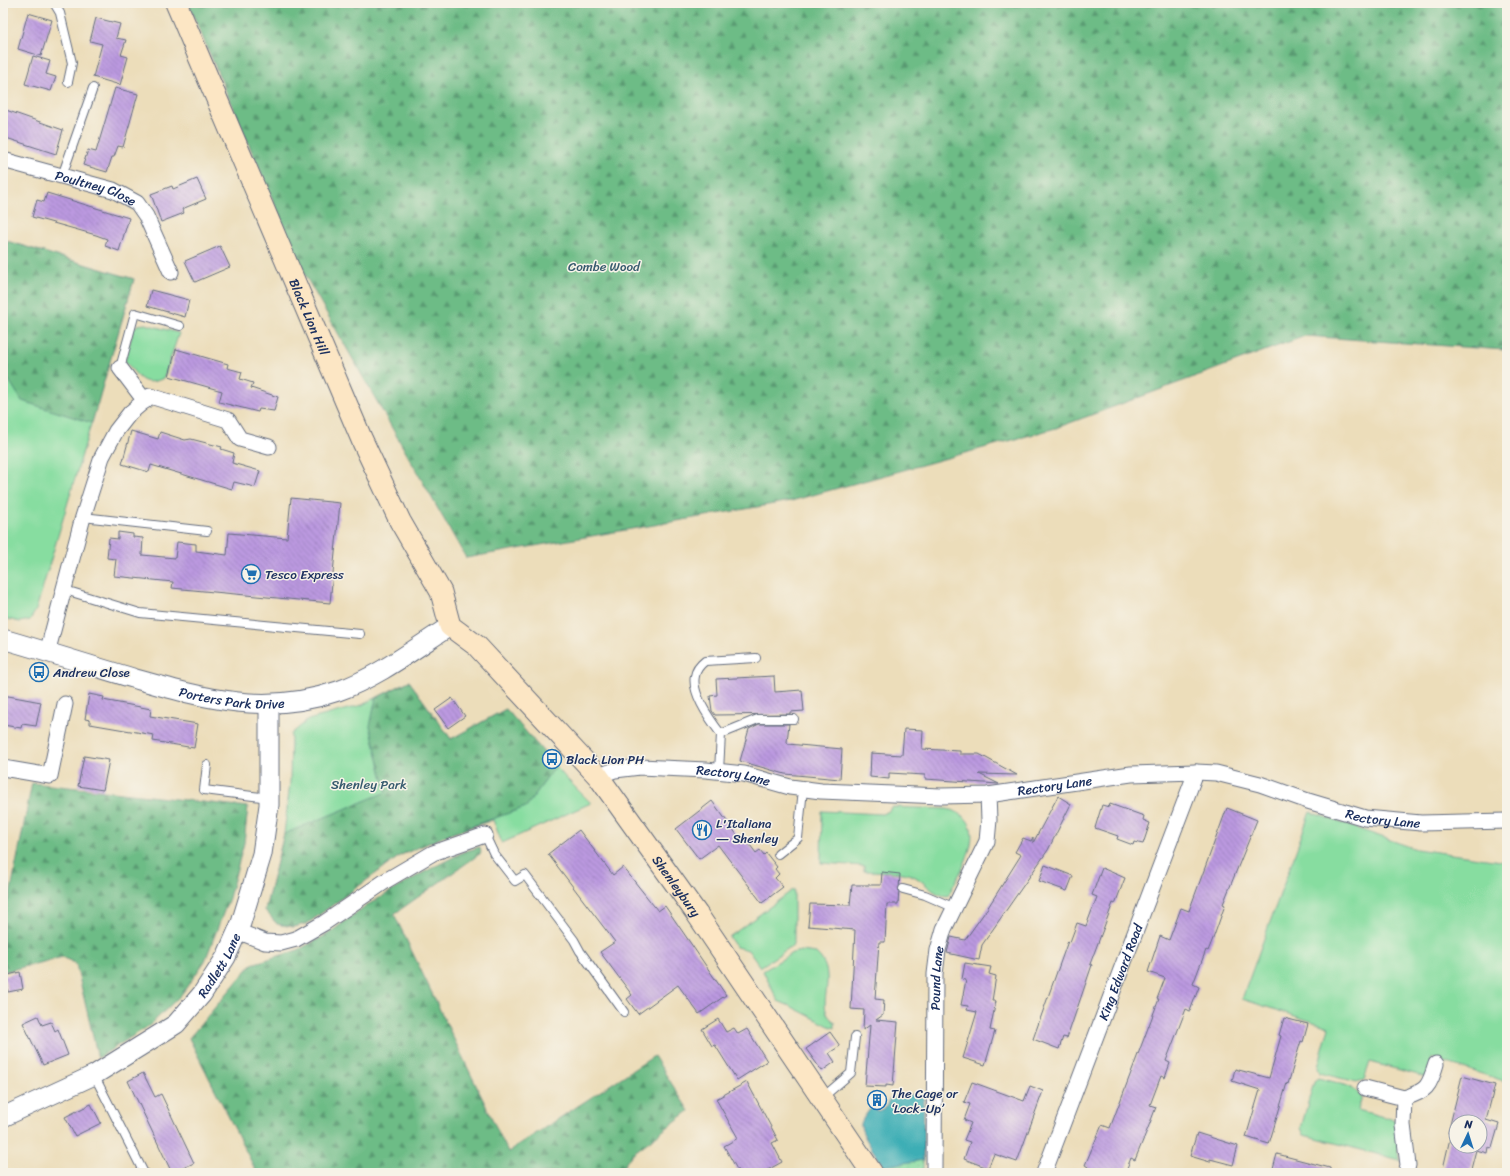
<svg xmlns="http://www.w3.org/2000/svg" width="1510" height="1176" font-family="Sriracha,sans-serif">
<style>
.green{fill:#87dda0;stroke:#51867f}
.forest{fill:url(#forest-firs);stroke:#447672}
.garden{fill:url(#garden-dots);stroke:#51867f}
.water{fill:#3caeb5;stroke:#2c6e8a}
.building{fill:url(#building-back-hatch);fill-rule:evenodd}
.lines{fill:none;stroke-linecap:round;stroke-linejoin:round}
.service-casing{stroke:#646c7e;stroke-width:10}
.minor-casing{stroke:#646c7e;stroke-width:17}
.tertiary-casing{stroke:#646c7e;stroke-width:21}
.secondary-casing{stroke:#646c7e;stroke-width:23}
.service{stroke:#fff;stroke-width:8}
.minor{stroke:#fff;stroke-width:15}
.tertiary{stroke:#fff;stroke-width:19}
.secondary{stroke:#fce6c4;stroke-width:21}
.labels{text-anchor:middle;stroke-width:3;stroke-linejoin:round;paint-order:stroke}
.street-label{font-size:13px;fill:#1b2f5e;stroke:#f7f3e8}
.park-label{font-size:13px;fill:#365a6e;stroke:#f7f3e8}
.poi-label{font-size:13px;fill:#1b2f5e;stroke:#f7f3e8;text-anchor:start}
</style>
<defs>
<pattern id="forest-firs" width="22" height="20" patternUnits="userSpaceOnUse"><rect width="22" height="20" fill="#6dbc86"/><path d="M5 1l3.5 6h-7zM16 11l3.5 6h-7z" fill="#599971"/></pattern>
<pattern id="garden-dots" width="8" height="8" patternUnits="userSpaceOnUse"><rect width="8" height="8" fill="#87dda0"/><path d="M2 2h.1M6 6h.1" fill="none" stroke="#74be8c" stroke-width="1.8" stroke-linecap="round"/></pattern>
<pattern id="building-back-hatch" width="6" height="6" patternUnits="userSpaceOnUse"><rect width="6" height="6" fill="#bb99e0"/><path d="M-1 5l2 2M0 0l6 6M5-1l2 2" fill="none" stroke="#977db9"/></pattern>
</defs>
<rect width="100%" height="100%" fill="#f7f3e8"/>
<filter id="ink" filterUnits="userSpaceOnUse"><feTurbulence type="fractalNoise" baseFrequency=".025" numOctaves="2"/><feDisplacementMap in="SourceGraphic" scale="8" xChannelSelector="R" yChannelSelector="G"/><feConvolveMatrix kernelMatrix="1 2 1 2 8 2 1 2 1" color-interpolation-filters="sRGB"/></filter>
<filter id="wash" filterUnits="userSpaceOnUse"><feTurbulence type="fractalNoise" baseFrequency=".012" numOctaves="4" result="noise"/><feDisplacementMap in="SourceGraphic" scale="16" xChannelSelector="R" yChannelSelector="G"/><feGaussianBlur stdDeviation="0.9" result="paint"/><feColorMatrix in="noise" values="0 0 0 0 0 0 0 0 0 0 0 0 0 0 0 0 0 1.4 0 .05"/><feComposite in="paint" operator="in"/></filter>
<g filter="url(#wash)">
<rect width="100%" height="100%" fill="#ecddba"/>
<path class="green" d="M 3,240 L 134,279 L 36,610 L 30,620 L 20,622 L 3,618 Z
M 145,324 L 179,333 L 164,378 C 142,388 139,377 125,361 L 134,328 L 138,325 Z
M 409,681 L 451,739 L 506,709 L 565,777 L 591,803 L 502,843 L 493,820 L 447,835 L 401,855 L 308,923 L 294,927 L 277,924 L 265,910 L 284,834 L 290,783 L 291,734 L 308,720 L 362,705 Z
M 891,807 L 947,809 C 995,820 961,870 948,896 C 932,896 925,880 911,875 C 897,870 879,872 864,871 L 864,866 L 821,863 L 822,811 L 882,814 L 889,811 Z
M 1310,812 L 1416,849 L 1507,862 L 1507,1082 L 1432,1058 L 1426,1077 L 1370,1062 L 1364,1080 L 1356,1082 L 1320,1073 L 1318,1067 L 1329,1027 L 1242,999 Z
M 794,889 L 794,941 L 792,946 L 760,967 L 748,950 L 736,947 L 729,937 Z
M 801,951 L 816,953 C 842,976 811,1008 835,1022 L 835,1028 L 829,1026 L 790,1006 L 778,1001 L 763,971 L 792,953 Z
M 1318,1078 C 1334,1082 1350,1084 1362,1096 L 1358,1110 L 1395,1120 L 1400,1160 L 1304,1135 L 1301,1128 L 1314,1081 Z"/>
<path class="forest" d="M 188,3 L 1507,3 L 1507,372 L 1505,350 L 1305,336 L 1056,428 L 791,501 L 466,558 L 305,275 Z
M 3,240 L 134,279 L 92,423 L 22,401 L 7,377 L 8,351 L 3,338 Z
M 409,681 L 451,739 L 506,709 L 556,766 L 526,807 L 447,835 L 401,855 L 308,923 L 294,927 L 277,924 L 265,910 L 284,834 L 386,792 L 370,726 L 376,698 Z
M 32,783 L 248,807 L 244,843 L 229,898 L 205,961 L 181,995 L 150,1025 L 98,1058 L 76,964 L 63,957 L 3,972 L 3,901 L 9,900 Z
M 480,847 L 481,853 L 394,914 L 508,1152 L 654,1056 L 689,1111 L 632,1154 L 619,1173 L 257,1173 L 189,1038 L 252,964 L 298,950 L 328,934 L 364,907 L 419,875 L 463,852 Z"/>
<path class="garden" d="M 923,1160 L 923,1173 L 887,1173 L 883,1166 Z"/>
<path class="water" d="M 915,1094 L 924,1098 L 923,1160 L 883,1166 C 878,1157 860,1134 861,1124 C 862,1119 867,1113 871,1108 L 879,1111 L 885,1108 L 890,1099 Z"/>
<g id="blocks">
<path class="building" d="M 28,13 L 52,20 L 41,56 L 18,49 Z
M 96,18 L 120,24 L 116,38 L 126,40 L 121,55 L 128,57 L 120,85 L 93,77 L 102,44 L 90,41 Z
M 33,56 L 50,61 L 46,74 L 56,77 L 51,91 L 25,84 Z
M 115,88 L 138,94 L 123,147 L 118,146 L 114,157 L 112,157 L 107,172 L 83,165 L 88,150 L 96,152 Z
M 3,109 L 63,130 L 56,154 L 3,137 Z
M 197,179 L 206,199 L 182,209 L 184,213 L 161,222 L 151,194 L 172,186 L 173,189 Z
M 47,193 L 129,218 L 119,251 L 105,246 L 107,239 L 96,235 L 32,217 L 37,200 L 44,202 Z
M 220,246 L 230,267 L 195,282 L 185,261 Z
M 151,290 L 189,300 L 185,317 L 147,306 Z
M 176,349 L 228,364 L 227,368 L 242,372 L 240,379 L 253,383 L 251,388 L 278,397 L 274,411 L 259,409 L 258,412 L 219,402 L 222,391 L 169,376 Z
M 131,431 L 158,439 L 160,432 L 185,440 L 191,439 L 222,447 L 221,449 L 234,453 L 232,463 L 260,471 L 255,487 L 234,482 L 232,489 L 151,465 L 149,472 L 122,464 Z
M 291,498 L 340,503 L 330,603 L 172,588 L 173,582 L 114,576 L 116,559 L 107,558 L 109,538 L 118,539 L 118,532 L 133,534 L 133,537 L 143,538 L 142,555 L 175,558 L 177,542 L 196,544 L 196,551 L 227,555 L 229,533 L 287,538 Z
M 774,676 L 775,692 L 802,690 L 804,711 L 790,712 L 790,714 L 715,715 L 712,711 L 710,696 L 717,695 L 716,679 Z
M 89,694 L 104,697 L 103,700 L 151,709 L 150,716 L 198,724 L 194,748 L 153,741 L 154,735 L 90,724 L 90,720 L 85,719 Z
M 3,695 L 41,702 L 36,726 L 22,724 L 21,728 L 3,725 Z
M 452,698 L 465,716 L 448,728 L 435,710 Z
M 759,724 L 789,724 L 787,742 L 788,744 L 842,749 L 840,779 L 785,774 L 740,761 L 749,729 Z
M 904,729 L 923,730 L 922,749 L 960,751 L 960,754 L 979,754 L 1017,775 L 979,774 L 999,784 L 925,779 L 925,775 L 889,773 L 889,779 L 870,777 L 871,753 L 902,755 Z
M 84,756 L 109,760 L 103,790 L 78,786 Z
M 1058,796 L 1071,804 L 1048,850 L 982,945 L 979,960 L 947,953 L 951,937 L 965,940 L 987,909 L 1021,855 L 1015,852 L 1023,838 L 1031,841 L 1033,837 L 1033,843 Z
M 712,801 L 743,843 L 747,841 L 756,853 L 760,850 L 764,855 L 766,853 L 777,867 L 775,869 L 779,874 L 775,878 L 783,887 L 762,903 L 718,845 L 699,859 L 676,829 Z
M 1110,804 L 1144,816 L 1143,820 L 1150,823 L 1143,844 L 1134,842 L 1133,845 L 1117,839 L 1118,836 L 1095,828 L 1102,805 L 1109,807 Z
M 1227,808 L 1257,820 L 1223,904 L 1225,905 L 1214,936 L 1208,951 L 1206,950 L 1193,984 L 1199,987 L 1190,1011 L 1186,1009 L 1166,1061 L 1170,1063 L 1165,1078 L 1161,1076 L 1150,1105 L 1156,1107 L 1150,1123 L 1135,1160 L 1131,1158 L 1125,1173 L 1086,1173 L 1088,1167 L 1085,1165 L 1102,1125 L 1110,1128 L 1159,999 L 1157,999 L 1165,978 L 1148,972 L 1160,936 L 1169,940 L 1181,908 L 1189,911 Z
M 579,830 L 613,875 L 623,867 L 658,911 L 665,906 L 726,995 L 699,1014 L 678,985 L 638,1014 L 627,999 L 632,995 L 600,952 L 615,942 L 548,854 Z
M 1045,865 L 1073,876 L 1067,891 L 1039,881 Z
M 1102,868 L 1125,878 L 1115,904 L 1113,903 L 1090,964 L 1092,965 L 1067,1038 L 1063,1037 L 1059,1049 L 1033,1039 L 1068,941 L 1070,942 L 1077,923 L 1086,926 L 1097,897 L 1092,895 Z
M 882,872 L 900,874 L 898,904 L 887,904 L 885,942 L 879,942 L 875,999 L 884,1000 L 883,1015 L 876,1020 L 898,1022 L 893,1086 L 886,1085 L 886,1087 L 865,1086 L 870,1025 L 863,1030 L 864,1010 L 851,1009 L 855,930 L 808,926 L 810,904 L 850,905 L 852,885 L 881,885 Z
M 965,963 L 991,967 L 989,974 L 996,976 L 992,1001 L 996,1001 L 990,1030 L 995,1031 L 985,1065 L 963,1058 L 977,1012 L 967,1010 L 968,1006 L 961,1005 L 966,980 L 962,979 Z
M 20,972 L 23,989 L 8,992 L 4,976 Z
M 38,1016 L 42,1025 L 51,1022 L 55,1031 L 58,1029 L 68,1055 L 43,1065 L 23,1023 Z
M 1284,1018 L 1308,1024 L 1303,1042 L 1301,1041 L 1288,1084 L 1287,1083 L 1269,1144 L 1246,1137 L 1260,1090 L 1232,1081 L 1235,1069 L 1269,1078 L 1281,1036 L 1279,1035 Z
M 718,1019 L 726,1032 L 734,1028 L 738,1034 L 747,1029 L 767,1061 L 737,1080 L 715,1045 L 712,1046 L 702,1029 Z
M 830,1032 L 840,1046 L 829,1053 L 835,1062 L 822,1071 L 806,1049 Z
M 143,1073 L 155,1097 L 161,1094 L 194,1163 L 172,1173 L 128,1081 Z
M 1462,1076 L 1495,1085 L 1486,1120 L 1499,1124 L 1492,1148 L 1488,1147 L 1487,1153 L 1476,1150 L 1470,1173 L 1442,1173 L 1451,1134 L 1448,1133 ZM 1456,1122 L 1480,1122 L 1480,1146 L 1456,1146 Z
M 747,1082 L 778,1140 L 772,1143 L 782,1162 L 762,1173 L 739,1173 L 724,1146 L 738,1138 L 716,1099 Z
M 972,1082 L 1024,1101 L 1030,1086 L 1043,1091 L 1017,1162 L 994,1154 L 988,1168 L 964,1159 L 970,1142 L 964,1140 L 971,1123 L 964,1120 L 970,1104 L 964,1102 Z
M 91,1104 L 101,1123 L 75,1136 L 65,1117 Z
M 1197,1133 L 1238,1146 L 1233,1165 L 1210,1159 L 1210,1162 L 1190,1156 Z
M 1277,1154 L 1330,1168 L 1330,1173 L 1272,1173 Z"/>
</g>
</g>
<g filter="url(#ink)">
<use href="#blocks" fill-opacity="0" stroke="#646c7e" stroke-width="1"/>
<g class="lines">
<defs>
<path id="service" d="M 54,3 L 60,13 L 72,63 L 68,82
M 62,176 L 93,88
M 120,368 L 135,313 L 180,326
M 83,517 L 207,531
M 65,590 L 140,613 L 360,634
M 721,734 L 758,719 L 794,719
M 207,765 L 204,790 L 269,798
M 719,771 L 721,734 C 711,721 691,693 695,676 C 696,669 700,665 705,661 L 756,658
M 485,835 L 494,854 L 515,881 L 525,875 L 574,940 L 580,951 L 624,1012
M 778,854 L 798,838 L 803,789
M 903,889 L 925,895 L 955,908
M 94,1075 L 144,1173
M 822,1098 L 851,1073 L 855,1037"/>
<g id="minor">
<path id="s1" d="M 3,160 L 113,190 L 137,203 L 146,216 L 171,272"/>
<path d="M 120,368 L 145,401"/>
<path d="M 47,653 L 83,517 L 102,457 L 116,431 L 130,413 L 150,396 L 228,420 L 240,439 L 269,447"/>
<path d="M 3,768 L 50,776 L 65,704"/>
<path id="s2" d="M 598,776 L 615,770 L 640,767 L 706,770 L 744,774 L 790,787 L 821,791 L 941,796 L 988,795 L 1131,774 L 1196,772 L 1216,773 L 1260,784 L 1308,801 L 1365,818 L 1421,823 L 1507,821"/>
<path d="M 237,931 L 265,942 L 281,943 L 296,939 L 324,923 L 387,880 L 433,853 L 485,835"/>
<path d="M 1365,1088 L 1404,1098"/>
<path id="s3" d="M 934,1173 L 935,974 L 938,950 L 944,929 L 987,841 L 989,820 L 988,795"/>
<path id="s4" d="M 1044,1173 L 1196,772"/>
<path d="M 1406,1173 L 1408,1165 L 1403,1125 L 1404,1098 C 1427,1091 1429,1087 1436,1064"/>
</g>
<g id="tertiary">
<path id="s5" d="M 3,639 C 48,652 92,666 136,679 C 207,699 265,716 338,691 C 378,677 414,649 450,626"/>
<path id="s6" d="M 3,1117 L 94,1075 L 176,1024 L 202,994 L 226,957 L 241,923 L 262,854 L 269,805 L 269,704"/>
</g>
<g id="secondary">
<path id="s7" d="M 176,3 L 362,440 L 400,521 L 441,592 L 450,626 L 477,646 L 598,776 L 697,914 L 872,1173"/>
</g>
</defs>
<use href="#service" class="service-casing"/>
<use href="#minor" class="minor-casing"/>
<use href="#tertiary" class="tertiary-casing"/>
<use href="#secondary" class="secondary-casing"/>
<use href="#service" class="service"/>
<use href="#minor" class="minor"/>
<use href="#tertiary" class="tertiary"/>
<use href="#secondary" class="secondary"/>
</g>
</g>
<defs>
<symbol id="supermarket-ring" viewBox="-11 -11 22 22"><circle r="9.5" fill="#f7f3e8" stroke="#1f6fb2" stroke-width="1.5"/><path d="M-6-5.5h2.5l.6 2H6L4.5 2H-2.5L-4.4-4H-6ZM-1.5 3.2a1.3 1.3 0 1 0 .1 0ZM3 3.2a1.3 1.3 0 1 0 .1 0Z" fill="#1f6fb2"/></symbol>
<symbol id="bus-ring" viewBox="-11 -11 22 22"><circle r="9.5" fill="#f7f3e8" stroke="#1f6fb2" stroke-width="1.5"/><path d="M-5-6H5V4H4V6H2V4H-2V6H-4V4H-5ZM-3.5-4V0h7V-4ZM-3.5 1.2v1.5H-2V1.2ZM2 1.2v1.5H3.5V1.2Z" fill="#1f6fb2"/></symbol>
<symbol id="restaurant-ring" viewBox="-11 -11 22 22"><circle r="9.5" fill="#f7f3e8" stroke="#1f6fb2" stroke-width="1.5"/><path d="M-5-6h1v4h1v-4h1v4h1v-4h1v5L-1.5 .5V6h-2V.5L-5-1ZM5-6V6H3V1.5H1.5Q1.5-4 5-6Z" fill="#1f6fb2"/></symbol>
<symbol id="building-ring" viewBox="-11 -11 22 22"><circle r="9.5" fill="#f7f3e8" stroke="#1f6fb2" stroke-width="1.5"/><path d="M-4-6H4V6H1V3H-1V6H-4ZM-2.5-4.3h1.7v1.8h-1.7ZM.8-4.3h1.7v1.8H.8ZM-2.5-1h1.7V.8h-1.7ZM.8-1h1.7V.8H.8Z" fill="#1f6fb2"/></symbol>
</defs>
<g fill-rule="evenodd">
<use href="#supermarket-ring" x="240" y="563" width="22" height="22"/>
<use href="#bus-ring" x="28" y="661" width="22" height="22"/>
<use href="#bus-ring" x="541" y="748" width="22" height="22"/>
<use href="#restaurant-ring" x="691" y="819" width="22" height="22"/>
<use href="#building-ring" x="866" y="1089" width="22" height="22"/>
</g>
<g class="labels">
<g class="street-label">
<text dy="5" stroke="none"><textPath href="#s1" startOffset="97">Poultney Close</textPath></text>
<text dy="5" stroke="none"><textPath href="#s7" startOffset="341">Black Lion Hill</textPath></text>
<text dy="5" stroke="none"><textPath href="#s5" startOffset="237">Porters Park Drive</textPath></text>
<text dy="5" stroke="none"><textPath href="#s2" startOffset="137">Rectory Lane</textPath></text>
<text dy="5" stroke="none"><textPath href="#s2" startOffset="461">Rectory Lane</textPath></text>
<text dy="5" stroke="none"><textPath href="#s2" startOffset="797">Rectory Lane</textPath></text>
<text dy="5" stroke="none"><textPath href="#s7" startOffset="1028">Shenleybury</textPath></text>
<text dy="5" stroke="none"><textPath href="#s6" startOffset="270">Radlett Lane</textPath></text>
<text dy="5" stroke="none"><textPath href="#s4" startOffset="215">King Edward Road</textPath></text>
<text dy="5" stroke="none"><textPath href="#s3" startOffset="195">Pound Lane</textPath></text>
</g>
<g class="park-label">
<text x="604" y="271">Combe Wood</text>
<text x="369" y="789">Shenley Park</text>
</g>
<g class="poi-label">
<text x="265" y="579">Tesco Express</text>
<text x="53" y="677">Andrew Close</text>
<text x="566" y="764">Black Lion PH</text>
<text x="716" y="828">L'Italiana<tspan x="716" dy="15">— Shenley</tspan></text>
<text x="891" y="1098">The Cage or<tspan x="891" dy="15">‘Lock-Up’</tspan></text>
</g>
</g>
<rect width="1510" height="1176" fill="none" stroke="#f7f3e8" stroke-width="16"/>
<g transform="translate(1468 1134) rotate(4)"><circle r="19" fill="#f7f3e8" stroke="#9fa5b1"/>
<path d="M0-3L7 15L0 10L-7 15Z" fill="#1f6fb2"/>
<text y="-6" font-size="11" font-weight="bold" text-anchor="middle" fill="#1b2f5e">N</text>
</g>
</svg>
